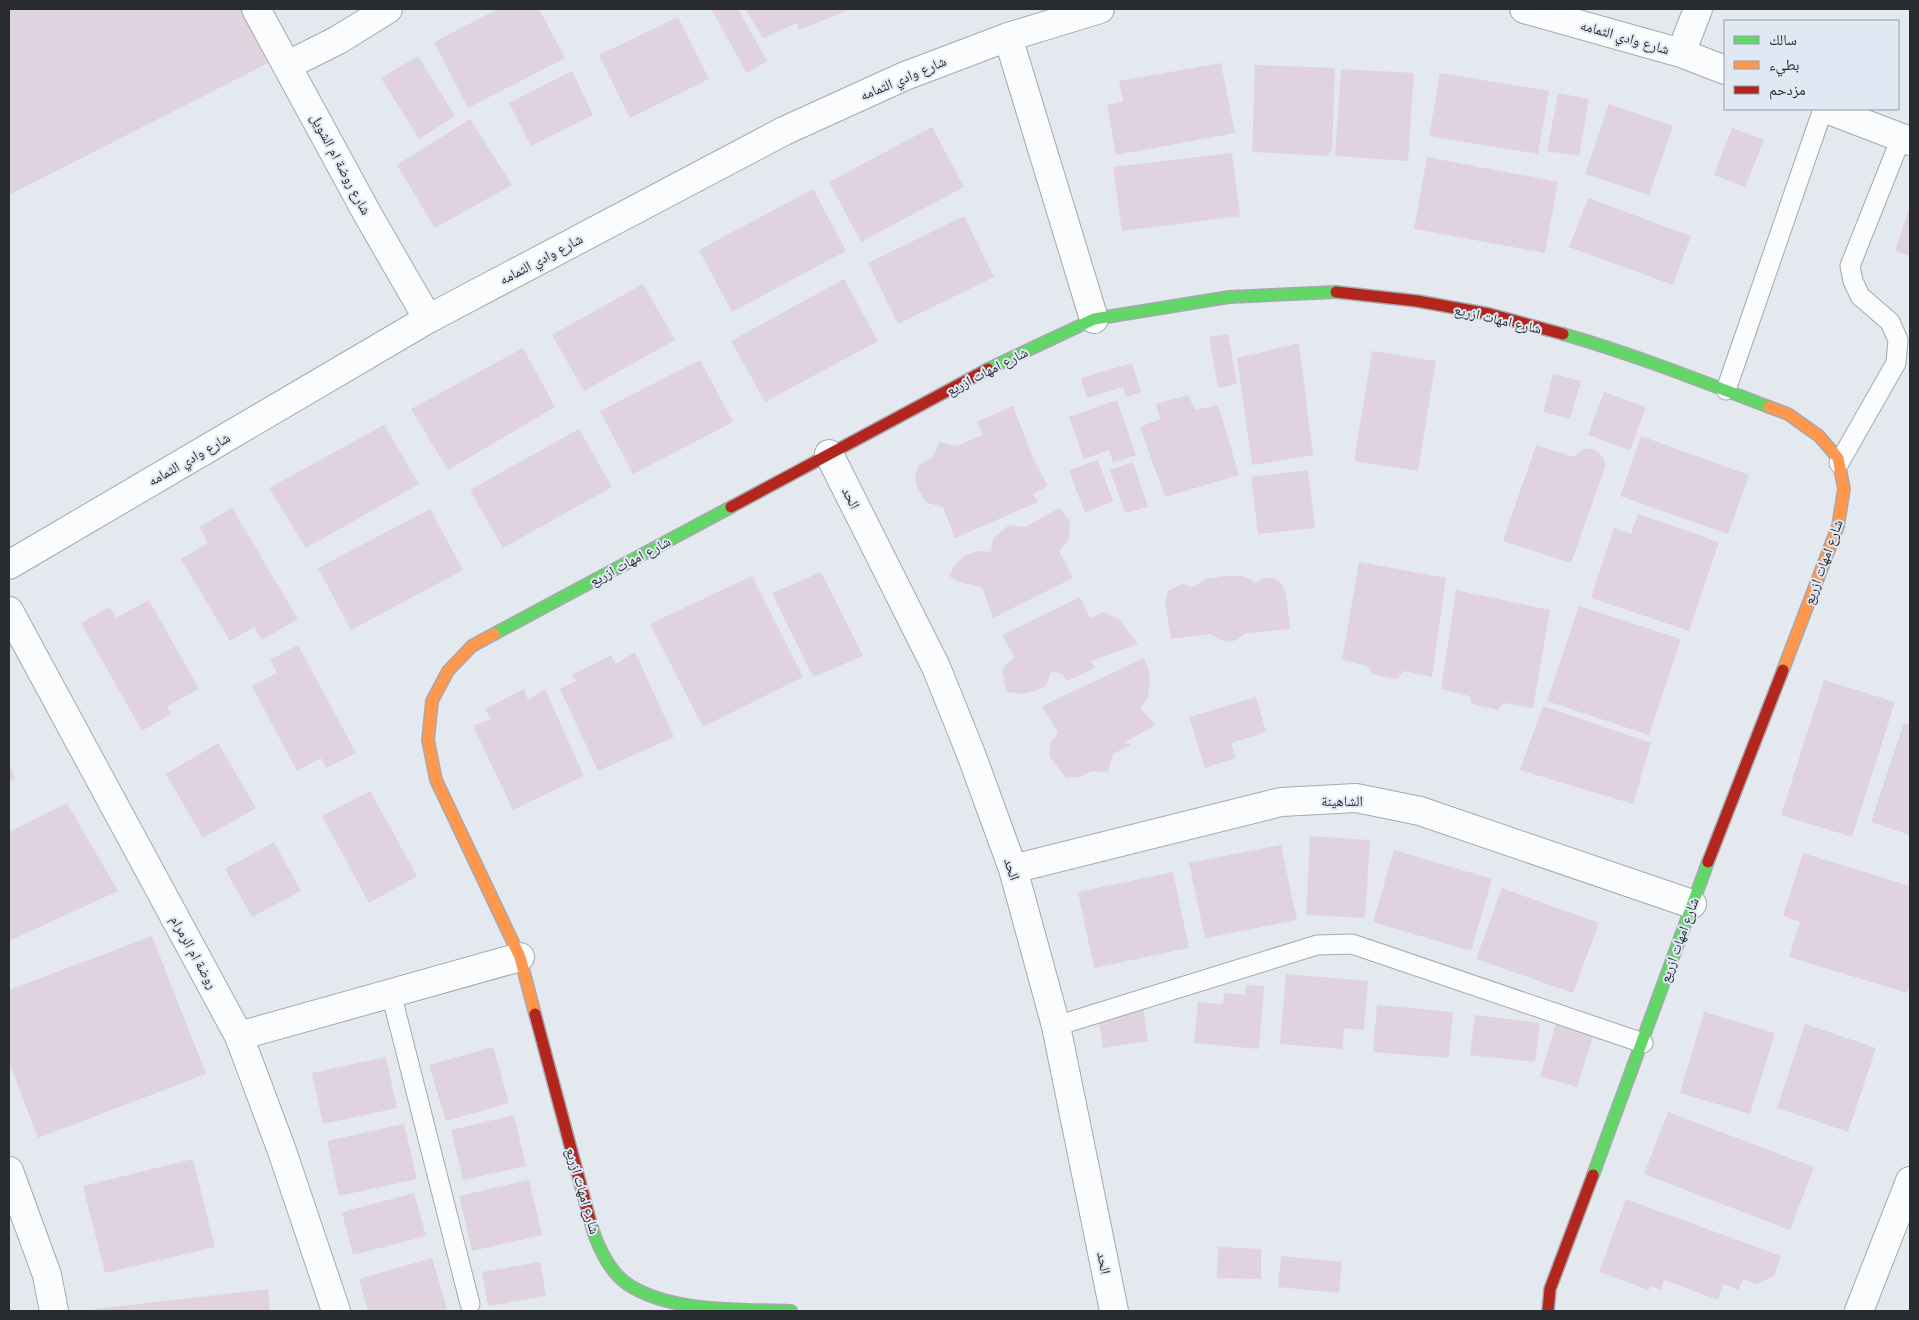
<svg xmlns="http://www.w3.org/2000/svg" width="1919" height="1320" font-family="'Fira Sans','Noto Naskh Arabic',sans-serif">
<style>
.building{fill:#e1d2e0}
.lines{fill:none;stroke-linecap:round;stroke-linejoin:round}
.lane-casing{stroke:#a5a9ad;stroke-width:21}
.street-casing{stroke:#a5a9ad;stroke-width:30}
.fast-casing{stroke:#a5a9ad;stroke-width:14}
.slow-casing{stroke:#a5a9ad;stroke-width:14}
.jam-casing{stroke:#a5a9ad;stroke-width:14}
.lane{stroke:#fbfcfd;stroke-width:19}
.street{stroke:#fbfcfd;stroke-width:28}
.fast{stroke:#63d668;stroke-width:11}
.slow{stroke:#ff974d;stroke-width:11}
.jam{stroke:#b3261e;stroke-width:11}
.labels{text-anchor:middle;stroke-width:4;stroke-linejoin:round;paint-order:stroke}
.street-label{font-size:14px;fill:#282b2f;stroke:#e0e8f3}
</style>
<rect width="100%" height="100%" fill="#e4e9ef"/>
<path class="building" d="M 9,9 L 245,9 L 276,59 L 9,195 Z
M 498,9 L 539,9 L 565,58 L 468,108 L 434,42 Z
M 711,9 L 738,9 L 767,61 L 747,73 Z
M 745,9 L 845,9 L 846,11 L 799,30 L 797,23 L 763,38 Z
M 678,17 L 709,79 L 630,118 L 599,55 Z
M 418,56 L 455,116 L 419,139 L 381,78 Z
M 1221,63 L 1235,133 L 1116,155 L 1107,105 L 1123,102 L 1119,81 Z
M 1255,65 L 1335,68 L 1332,149 L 1327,156 L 1252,152 Z
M 1341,69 L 1414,73 L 1408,161 L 1335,156 Z
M 572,71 L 593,115 L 531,146 L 509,103 Z
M 1440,73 L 1549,91 L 1538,154 L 1429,136 Z
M 1558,93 L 1589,99 L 1579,156 L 1547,151 Z
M 1609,104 L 1673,126 L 1649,195 L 1585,174 Z
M 470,119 L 512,185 L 435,228 L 397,165 Z
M 932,127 L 964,187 L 861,242 L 829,182 Z
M 1732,128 L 1764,140 L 1745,187 L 1714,175 Z
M 1232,153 L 1240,216 L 1122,231 L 1113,167 Z
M 1427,157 L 1558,182 L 1545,253 L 1414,229 Z
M 813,189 L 846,251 L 732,312 L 699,250 Z
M 1588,198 L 1691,236 L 1673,285 L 1569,247 Z
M 1910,206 L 1910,256 L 1895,251 Z
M 964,216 L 994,277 L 898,324 L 868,263 Z
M 844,279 L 878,341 L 765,402 L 731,341 Z
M 643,284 L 675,340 L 584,391 L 552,335 Z
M 1228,334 L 1237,384 L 1218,388 L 1209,337 Z
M 1299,343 L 1313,455 L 1252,465 L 1237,358 Z
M 523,348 L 555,407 L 448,470 L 411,409 Z
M 1372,351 L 1436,361 L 1418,471 L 1354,461 Z
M 700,360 L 733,422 L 633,474 L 600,411 Z
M 1132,363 L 1141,392 L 1126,397 L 1123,387 L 1087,398 L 1081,378 Z
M 1553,374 L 1581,381 L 1570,419 L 1543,412 Z
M 1604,392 L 1646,407 L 1630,450 L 1588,435 Z
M 1188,395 L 1195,410 L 1218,405 L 1239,475 L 1165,497 L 1140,427 L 1160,419 L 1156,404 Z
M 1117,400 L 1136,455 L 1113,463 L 1109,450 L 1084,459 L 1069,417 Z
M 1013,406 L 1032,456 L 1048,486 L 1033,494 L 1038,502 L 955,538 L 943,507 L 927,503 L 918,490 L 915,478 L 918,466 L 933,457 L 939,442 L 957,446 L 983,435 L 977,422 Z
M 384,425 L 419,484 L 306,548 L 269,488 Z
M 579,429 L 612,487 L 503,548 L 470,490 Z
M 1641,436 L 1749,475 L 1728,534 L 1620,496 Z
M 1536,445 L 1574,457 L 1583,449 L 1593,449 L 1599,453 L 1604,459 L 1605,467 L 1571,563 L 1503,541 Z
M 1098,460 L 1113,501 L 1085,513 L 1069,470 Z
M 1133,462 L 1148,507 L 1125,513 L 1110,470 Z
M 1308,470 L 1315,528 L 1258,534 L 1251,477 Z
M 232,508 L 298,619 L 262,640 L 254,627 L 230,641 L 181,559 L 208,543 L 199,527 Z
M 1060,508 L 1070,522 L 1069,539 L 1059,551 L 1073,578 L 993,618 L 982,587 L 959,582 L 950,577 L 954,566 L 964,556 L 978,551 L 991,552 L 993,538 L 1009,525 L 1025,527 Z
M 430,509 L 463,570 L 351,630 L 318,568 Z
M 1638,514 L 1719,542 L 1689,631 L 1591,598 L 1614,528 L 1631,534 Z
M 1359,562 L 1446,578 L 1432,677 L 1404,671 L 1397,679 L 1372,674 L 1368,666 L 1342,660 Z
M 821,572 L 863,656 L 813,677 L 772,593 Z
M 752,576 L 803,677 L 703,727 L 650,624 Z
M 1223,576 L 1240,576 L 1248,578 L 1255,583 L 1264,578 L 1273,578 L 1281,583 L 1286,593 L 1290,629 L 1246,633 L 1237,640 L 1228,642 L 1219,639 L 1211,634 L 1171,639 L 1165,601 L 1168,591 L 1182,584 L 1193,587 L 1206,579 Z
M 1456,590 L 1550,610 L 1533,708 L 1504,703 L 1497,710 L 1472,704 L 1469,696 L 1441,689 Z
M 1080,597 L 1090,618 L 1104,612 L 1120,620 L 1138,644 L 1091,661 L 1095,668 L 1067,681 L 1062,674 L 1051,672 L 1046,686 L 1036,691 L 1022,694 L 1007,692 L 1002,672 L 1005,665 L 1015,658 L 1002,635 Z
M 149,600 L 199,689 L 167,706 L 171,714 L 142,731 L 81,623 L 110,607 L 116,618 Z
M 1579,606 L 1681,639 L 1649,735 L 1547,701 Z
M 298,645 L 356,753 L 326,768 L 321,758 L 297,771 L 252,686 L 277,673 L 270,660 Z
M 635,652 L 674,737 L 598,771 L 560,689 L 576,681 L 572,675 L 611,655 L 616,664 Z
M 1144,658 L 1149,671 L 1150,683 L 1148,697 L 1140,709 L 1156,725 L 1125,742 L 1131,745 L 1113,754 L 1108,773 L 1092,771 L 1079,777 L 1066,778 L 1049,756 L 1050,744 L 1058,733 L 1042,706 Z
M 1824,680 L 1895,702 L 1852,837 L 1781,815 Z
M 524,689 L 528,700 L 545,689 L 584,776 L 513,810 L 473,726 L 491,719 L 485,709 Z
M 1256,697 L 1266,732 L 1231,743 L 1236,758 L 1205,768 L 1189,717 Z
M 1543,706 L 1651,743 L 1633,804 L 1520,770 Z
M 1904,723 L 1910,725 L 1910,835 L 1871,822 Z
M 218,743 L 256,808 L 203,838 L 166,774 Z
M 9,765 L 15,778 L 9,781 Z
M 370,791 L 417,876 L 369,903 L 322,816 Z
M 67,803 L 118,891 L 9,941 L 9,832 Z
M 1310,836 L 1370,840 L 1365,918 L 1306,915 Z
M 274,842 L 301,891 L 252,917 L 225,869 Z
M 1281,845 L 1297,920 L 1205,938 L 1189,863 Z
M 1394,850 L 1492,879 L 1471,951 L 1373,922 Z
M 1803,853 L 1910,886 L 1910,984 L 1907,993 L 1789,957 L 1800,922 L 1783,916 Z
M 1173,872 L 1189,948 L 1094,968 L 1078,892 Z
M 1502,888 L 1599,923 L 1573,993 L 1476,959 Z
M 152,936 L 206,1074 L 38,1138 L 9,1062 L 9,990 Z
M 1286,974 L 1368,981 L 1364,1030 L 1344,1028 L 1342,1049 L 1280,1044 Z
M 1246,985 L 1264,986 L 1259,1049 L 1194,1043 L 1198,1002 L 1223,1004 L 1224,993 L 1245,995 Z
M 1377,1005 L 1453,1012 L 1449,1058 L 1373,1052 Z
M 1143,1007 L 1148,1041 L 1103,1048 L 1098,1014 Z
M 1704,1012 L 1775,1033 L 1750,1114 L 1680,1093 Z
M 1475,1015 L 1540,1023 L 1535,1062 L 1470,1055 Z
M 1557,1021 L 1594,1033 L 1577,1087 L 1540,1076 Z
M 1805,1024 L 1876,1048 L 1848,1132 L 1777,1108 Z
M 493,1047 L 509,1103 L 446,1121 L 429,1065 Z
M 386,1057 L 397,1108 L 323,1124 L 312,1073 Z
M 1668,1112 L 1814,1167 L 1790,1230 L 1644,1174 Z
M 514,1115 L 526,1166 L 463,1180 L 451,1130 Z
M 404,1124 L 417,1179 L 339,1196 L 327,1141 Z
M 193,1159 L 215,1247 L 105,1273 L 83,1186 Z
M 529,1180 L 542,1235 L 472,1251 L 459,1196 Z
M 414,1193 L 426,1236 L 353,1255 L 342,1212 Z
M 1626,1199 L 1781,1256 L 1774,1276 L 1756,1284 L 1743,1279 L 1739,1290 L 1723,1284 L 1718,1300 L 1664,1280 L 1661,1290 L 1651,1286 L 1649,1290 L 1599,1272 Z
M 1218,1247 L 1261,1249 L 1261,1279 L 1217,1278 Z
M 1281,1256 L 1342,1262 L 1339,1293 L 1278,1287 Z
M 432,1258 L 447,1309 L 440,1311 L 368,1311 L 359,1279 Z
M 540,1262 L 546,1296 L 488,1306 L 482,1272 Z
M 268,1289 L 270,1311 L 96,1311 L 95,1309 Z"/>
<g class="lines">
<defs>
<path id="lane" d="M 1726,390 L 1823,109
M 1839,463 L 1896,363 L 1898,340 L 1890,322 L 1860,296 L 1853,281 L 1850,266 L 1901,138
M 391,993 L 470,1304
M 1056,1026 L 1317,945 L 1352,944 L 1643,1043"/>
<path id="street" d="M 256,9 L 368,215 L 428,319
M 1524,9 L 1681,53 L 1725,70
M 1008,37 L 1094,319
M 1681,53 L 1698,9
M 288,65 L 338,40 L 388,9
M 1826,109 L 1910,141
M 829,454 L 936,667 L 971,754 L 1013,869 L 1056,1026 L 1114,1311
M 9,565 L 428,319 L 784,131 L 905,76 L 1008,37 L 1100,9
M 9,611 L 239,1036 L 282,1151 L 336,1311
M 1013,869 L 1281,802 L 1356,798 L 1420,811 L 1692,904
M 239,1036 L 520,957
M 9,1171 L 47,1275 L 54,1311
M 1859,1311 L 1910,1181"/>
<path id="fast" d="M 1563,334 C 1633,354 1701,381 1769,407
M 988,369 L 1094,319 L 1229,297 L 1336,292
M 494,634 L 731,507
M 1593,1175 L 1708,862
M 590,1220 C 595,1241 608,1270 626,1283 C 668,1313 741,1309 791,1311"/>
<path id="slow" d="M 1769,407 L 1788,414 L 1819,436 L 1838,458 L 1844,489 L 1838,526 L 1783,670
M 494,634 L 472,646 L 448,671 L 432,701 L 428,740 L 436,780 L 520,957 L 535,1014"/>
<path id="jam" d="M 1336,292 L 1417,301 L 1489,314 L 1563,334
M 731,507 L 988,369
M 1708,862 L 1783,670
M 535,1014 L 590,1220
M 1548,1311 L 1550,1289 L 1593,1175"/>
</defs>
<use href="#lane" class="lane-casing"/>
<use href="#street" class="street-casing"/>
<use href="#fast" class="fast-casing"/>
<use href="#slow" class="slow-casing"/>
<use href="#jam" class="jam-casing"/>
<use href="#lane" class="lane"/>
<use href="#street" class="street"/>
<use href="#fast" class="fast"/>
<use href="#slow" class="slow"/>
<use href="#jam" class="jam"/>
</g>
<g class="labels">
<g class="street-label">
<text transform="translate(1625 37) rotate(16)" y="5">شارع وادي الثمامه</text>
<text transform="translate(903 78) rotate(-23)" y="5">شارع وادي الثمامه</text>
<text transform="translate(341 164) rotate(62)" y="5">شارع روضة ام الشويل</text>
<text transform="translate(541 259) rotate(-28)" y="5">شارع وادي الثمامه</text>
<text transform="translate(1498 319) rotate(13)" y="5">شارع امهات ازريع</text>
<text transform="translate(987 371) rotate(-27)" y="5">شارع امهات ازريع</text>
<text transform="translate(189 459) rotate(-30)" y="5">شارع وادي الثمامه</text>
<text transform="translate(851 498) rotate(63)" y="5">الحد</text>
<text transform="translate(630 561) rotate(-28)" y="5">شارع امهات ازريع</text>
<text transform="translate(1823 562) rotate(-70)" y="5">شارع امهات ازريع</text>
<text x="1342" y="806">الشاهينة</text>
<text transform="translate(1012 869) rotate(72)" y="5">الحد</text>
<text transform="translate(1679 940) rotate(-70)" y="5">شارع امهات ازريع</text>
<text transform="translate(194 952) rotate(61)" y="5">روضة ام الرمرام</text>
<text transform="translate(583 1191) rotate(74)" y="5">شارع امهات ازريع</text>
<text transform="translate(1104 1263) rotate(79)" y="5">الحد</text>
</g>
</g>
<rect width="1919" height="1320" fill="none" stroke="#282b2f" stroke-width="20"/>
<rect x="1724" y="20" width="175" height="90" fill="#e0e8f3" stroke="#969ca5"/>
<rect x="1734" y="36" width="25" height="8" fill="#63d668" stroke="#969ca5"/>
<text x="1769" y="45" font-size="15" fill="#282b2f">سالك</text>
<rect x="1734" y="61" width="25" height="8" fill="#ff974d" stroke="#969ca5"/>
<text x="1769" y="70" font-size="15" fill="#282b2f">بطيء</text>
<rect x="1734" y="86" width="25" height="8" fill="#b3261e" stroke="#969ca5"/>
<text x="1769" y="95" font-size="15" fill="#282b2f">مزدحم</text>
</svg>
